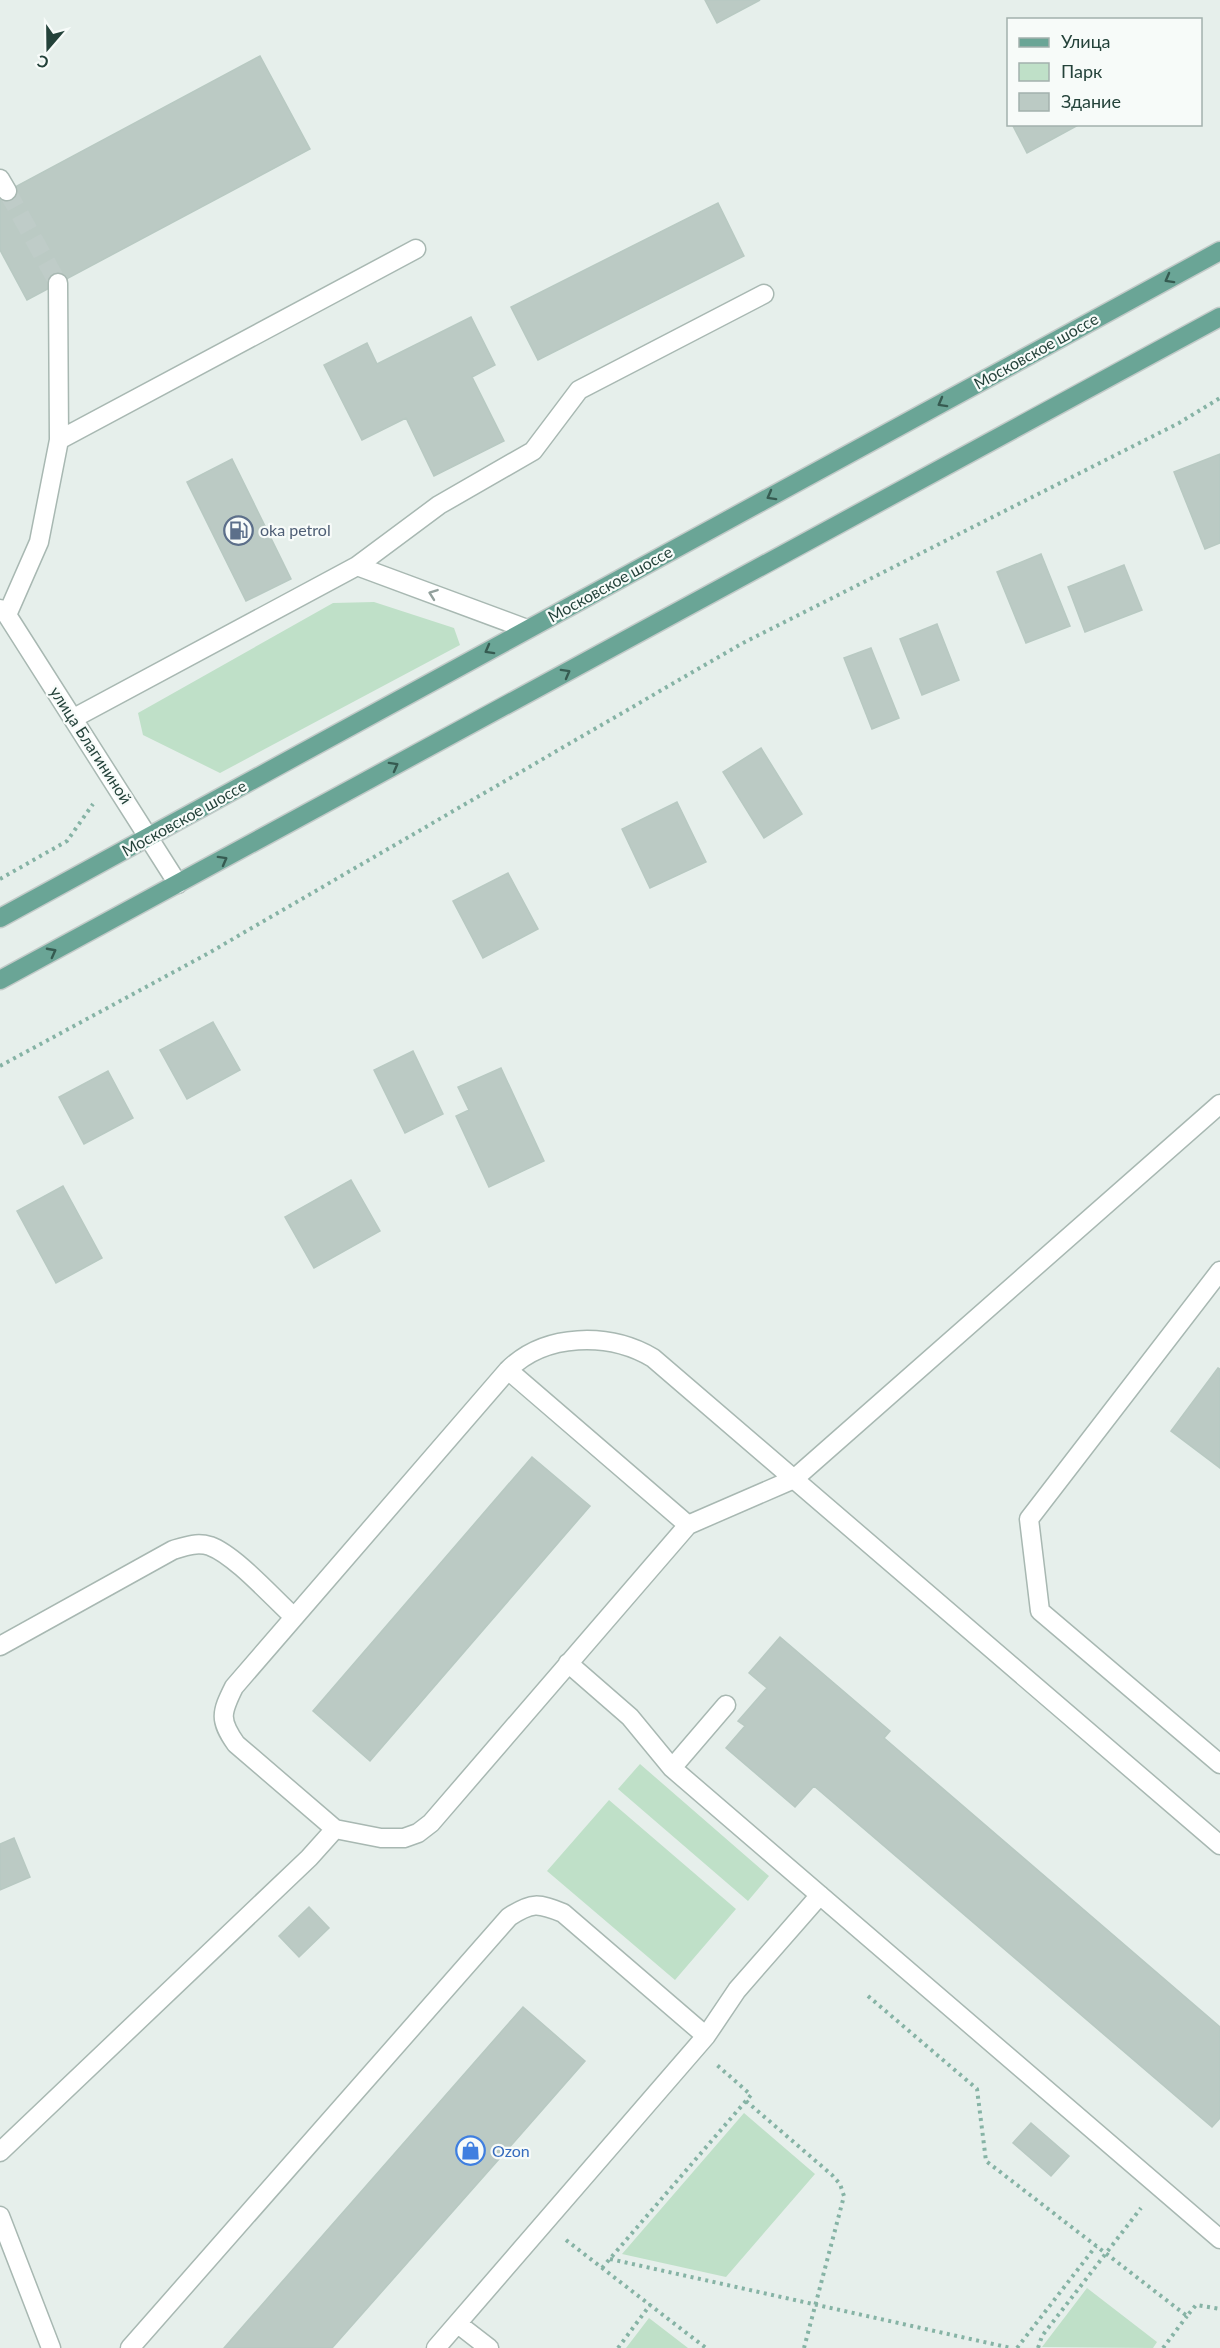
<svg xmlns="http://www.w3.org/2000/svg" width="1220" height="2348" font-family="Lato,sans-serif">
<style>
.green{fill:#bfe0c8}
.building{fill:#bbcac4;stroke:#b8c9c2;stroke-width:1.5}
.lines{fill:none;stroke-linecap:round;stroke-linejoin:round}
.minor-tunnel{stroke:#bfccc8;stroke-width:18;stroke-dasharray:18 9;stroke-linecap:butt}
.minor-casing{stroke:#a8b8b2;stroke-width:21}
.major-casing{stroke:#c2cac8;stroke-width:21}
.path{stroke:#86b3a5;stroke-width:4;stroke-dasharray:3 4.5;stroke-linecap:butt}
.minor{stroke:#fff;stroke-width:18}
.major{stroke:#6aa596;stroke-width:18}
.oneway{stroke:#365b51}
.oneway2{stroke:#92a09c}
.labels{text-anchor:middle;stroke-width:4.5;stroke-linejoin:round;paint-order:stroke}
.street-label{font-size:16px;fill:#24423a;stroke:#f7fbf9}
.service-label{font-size:16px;fill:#4e5e75;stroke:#f7fbf9;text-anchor:start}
.shop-label{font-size:16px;fill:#366cbe;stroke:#f7fbf9;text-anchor:start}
</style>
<rect width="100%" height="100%" fill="#e6efeb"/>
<path class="green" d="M 374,602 L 454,628 L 460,645 L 220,773 L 143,735 L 138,713 L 333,603 Z
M 640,1764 L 769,1876 L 748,1901 L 618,1789 Z
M 609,1800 L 736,1909 L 675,1980 L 547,1871 Z
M 744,2113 L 815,2174 L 726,2277 L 622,2254 Z
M 1087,2288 L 1157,2342 L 1153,2348 L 1042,2347 Z
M 649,2318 L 688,2348 L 626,2348 Z"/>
<path class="building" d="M 705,0 L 760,0 L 717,23 Z
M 260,56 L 310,149 L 27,300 L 0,250 L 0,195 Z
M 1012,124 L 1080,124 L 1027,153 Z
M 718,203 L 744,256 L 538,360 L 511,307 Z
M 471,317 L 495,365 L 472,377 L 504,441 L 434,476 L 406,418 L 362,440 L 324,365 L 367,343 L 377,364 Z
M 1220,454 L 1220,543 L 1205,549 L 1174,472 Z
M 232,459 L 291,579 L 246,601 L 187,482 Z
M 1041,554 L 1070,626 L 1026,643 L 997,572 Z
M 1124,565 L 1142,610 L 1085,632 L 1068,587 Z
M 937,624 L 959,680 L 922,695 L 900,639 Z
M 871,648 L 899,718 L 872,729 L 844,658 Z
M 761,748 L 802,814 L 764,838 L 723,772 Z
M 677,802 L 706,862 L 650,888 L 622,829 Z
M 508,873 L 538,929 L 483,958 L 453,901 Z
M 213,1022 L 240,1070 L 187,1099 L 160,1050 Z
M 413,1051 L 443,1114 L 405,1133 L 374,1070 Z
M 501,1068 L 544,1161 L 489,1187 L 456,1116 L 469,1110 L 458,1087 Z
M 108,1071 L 133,1118 L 84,1144 L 59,1097 Z
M 351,1180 L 380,1231 L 314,1268 L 285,1217 Z
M 63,1186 L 102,1258 L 56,1283 L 17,1211 Z
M 1218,1368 L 1220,1369 L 1220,1468 L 1171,1431 Z
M 532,1457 L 590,1506 L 370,1761 L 313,1711 Z
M 780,1637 L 890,1731 L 884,1738 L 1220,2027 L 1220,2118 L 1212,2127 L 814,1786 L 795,1807 L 726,1748 L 745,1726 L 738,1721 L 767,1688 L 749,1673 Z
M 14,1838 L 30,1877 L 0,1890 L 0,1844 Z
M 309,1907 L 329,1928 L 299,1957 L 279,1936 Z
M 523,2007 L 585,2061 L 529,2125 L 332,2348 L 224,2348 Z
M 1031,2123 L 1069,2156 L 1051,2176 L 1013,2143 Z"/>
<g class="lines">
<path class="minor-tunnel" d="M 7,191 L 58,283"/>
<defs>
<path id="minor" d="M 0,179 L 7,191
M 59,440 L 416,249
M 357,566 L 527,629
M 0,609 L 7,615 L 178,884
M 7,615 L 39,542 L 59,440 L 58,283
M 74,718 L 357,566 L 439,505 L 533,451 L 579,390 L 764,294
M 1220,1271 L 1029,1519 L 1040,1611 L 1220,1764
M 508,1370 L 688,1525 L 431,1823 L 418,1833 L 404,1838 L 381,1838 L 335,1829 L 236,1744 C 219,1720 221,1713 234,1687 L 508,1370 C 545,1333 609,1332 653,1358 L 1220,1845
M 688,1525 L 794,1479 L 1220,1104
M 0,1646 L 173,1550 C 186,1546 197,1542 210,1546 C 235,1555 273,1598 294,1617
M 568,1663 L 630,1717 L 672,1768 L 1220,2239
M 672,1768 L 726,1705
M 0,2152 L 309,1858 L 335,1829
M 0,2216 L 51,2348
M 458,2324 L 489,2348
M 130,2348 L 509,1917 C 532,1902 538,1903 563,1913 L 706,2036
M 436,2348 L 706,2036 L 737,1990 L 820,1895"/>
<path id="major" d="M 0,918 L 1220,251
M 0,980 L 1220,317"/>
</defs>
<use href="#minor" class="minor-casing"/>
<use href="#major" class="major-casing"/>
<path class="path" d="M 0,879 L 67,841 L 93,804
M 0,1066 L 207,954 L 741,644 L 1179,423 L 1220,398
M 868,1996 L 977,2089 L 986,2161 L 1187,2316 L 1196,2305 L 1220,2309
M 746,2101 L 832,2175 L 840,2184 L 844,2196 L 804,2348
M 566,2240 L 650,2305
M 610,2259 L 1011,2348
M 602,2268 L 751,2095 L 717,2065
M 618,2348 L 650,2305 L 706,2348
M 1017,2348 L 1096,2246
M 1038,2348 L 1042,2336 L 1141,2208
M 1163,2348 L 1187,2316"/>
<use href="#minor" class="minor"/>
<use href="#major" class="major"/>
</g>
<defs><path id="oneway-chevron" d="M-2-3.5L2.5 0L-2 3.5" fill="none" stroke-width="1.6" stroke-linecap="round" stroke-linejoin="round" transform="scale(1.5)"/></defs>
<g class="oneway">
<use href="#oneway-chevron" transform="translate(1169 279) rotate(151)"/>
<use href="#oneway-chevron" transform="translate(942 403) rotate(151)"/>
<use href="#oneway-chevron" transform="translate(771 496) rotate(151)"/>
<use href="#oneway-chevron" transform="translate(489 650) rotate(151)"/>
<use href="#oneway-chevron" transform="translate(566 673) rotate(-29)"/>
<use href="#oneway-chevron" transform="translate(394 766) rotate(-29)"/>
<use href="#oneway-chevron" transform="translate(223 860) rotate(-29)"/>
<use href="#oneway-chevron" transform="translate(52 952) rotate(-28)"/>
</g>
<use class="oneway2" href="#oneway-chevron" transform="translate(433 594) rotate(-160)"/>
<defs>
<symbol id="fuel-ring" viewBox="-11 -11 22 22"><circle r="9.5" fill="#f7fbf9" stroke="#5c6f8a" stroke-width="1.5"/><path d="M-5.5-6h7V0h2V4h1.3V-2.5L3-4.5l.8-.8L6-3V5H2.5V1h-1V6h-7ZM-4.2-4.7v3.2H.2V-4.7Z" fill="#5c6f8a"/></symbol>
<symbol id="shop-ring" viewBox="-11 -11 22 22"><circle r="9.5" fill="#f7fbf9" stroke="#3f7fe0" stroke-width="1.5"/><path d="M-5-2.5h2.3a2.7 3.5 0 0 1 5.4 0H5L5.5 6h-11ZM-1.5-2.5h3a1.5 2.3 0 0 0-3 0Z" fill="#3f7fe0"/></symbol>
</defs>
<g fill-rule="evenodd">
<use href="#fuel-ring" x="222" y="514" width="33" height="33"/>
<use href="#shop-ring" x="454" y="2134" width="33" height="33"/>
</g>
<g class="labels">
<g class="street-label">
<text transform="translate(1036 351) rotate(-29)" y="6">Московское шоссе</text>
<text transform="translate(610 584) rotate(-29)" y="6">Московское шоссе</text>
<text transform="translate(91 745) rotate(57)" y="6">улица Благининой</text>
<text transform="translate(184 818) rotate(-29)" y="6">Московское шоссе</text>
</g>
<g class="service-label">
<text x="260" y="536">oka petrol</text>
</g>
<g class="shop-label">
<text x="492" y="2157">Ozon</text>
</g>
</g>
<rect x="1007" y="18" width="195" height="108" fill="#f7fbf9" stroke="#a3b1ad" stroke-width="1.5"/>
<rect x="1019" y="38" width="30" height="9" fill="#6aa596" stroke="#a3b1ad" stroke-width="1.5"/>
<text x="1061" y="48" font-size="18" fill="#24423a">Улица</text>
<rect x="1019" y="63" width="30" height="18" fill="#bfe0c8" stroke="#a3b1ad" stroke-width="1.5"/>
<text x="1061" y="78" font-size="18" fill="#24423a">Парк</text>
<rect x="1019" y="93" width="30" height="18" fill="#bbcac4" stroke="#a3b1ad" stroke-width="1.5"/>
<text x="1061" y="108" font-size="18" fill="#24423a">Здание</text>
<g transform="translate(48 48) rotate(200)" stroke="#f7fbf9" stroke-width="4.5" paint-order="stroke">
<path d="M0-4.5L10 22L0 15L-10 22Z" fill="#24423a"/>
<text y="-9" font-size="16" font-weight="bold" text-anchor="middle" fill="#24423a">С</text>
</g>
</svg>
